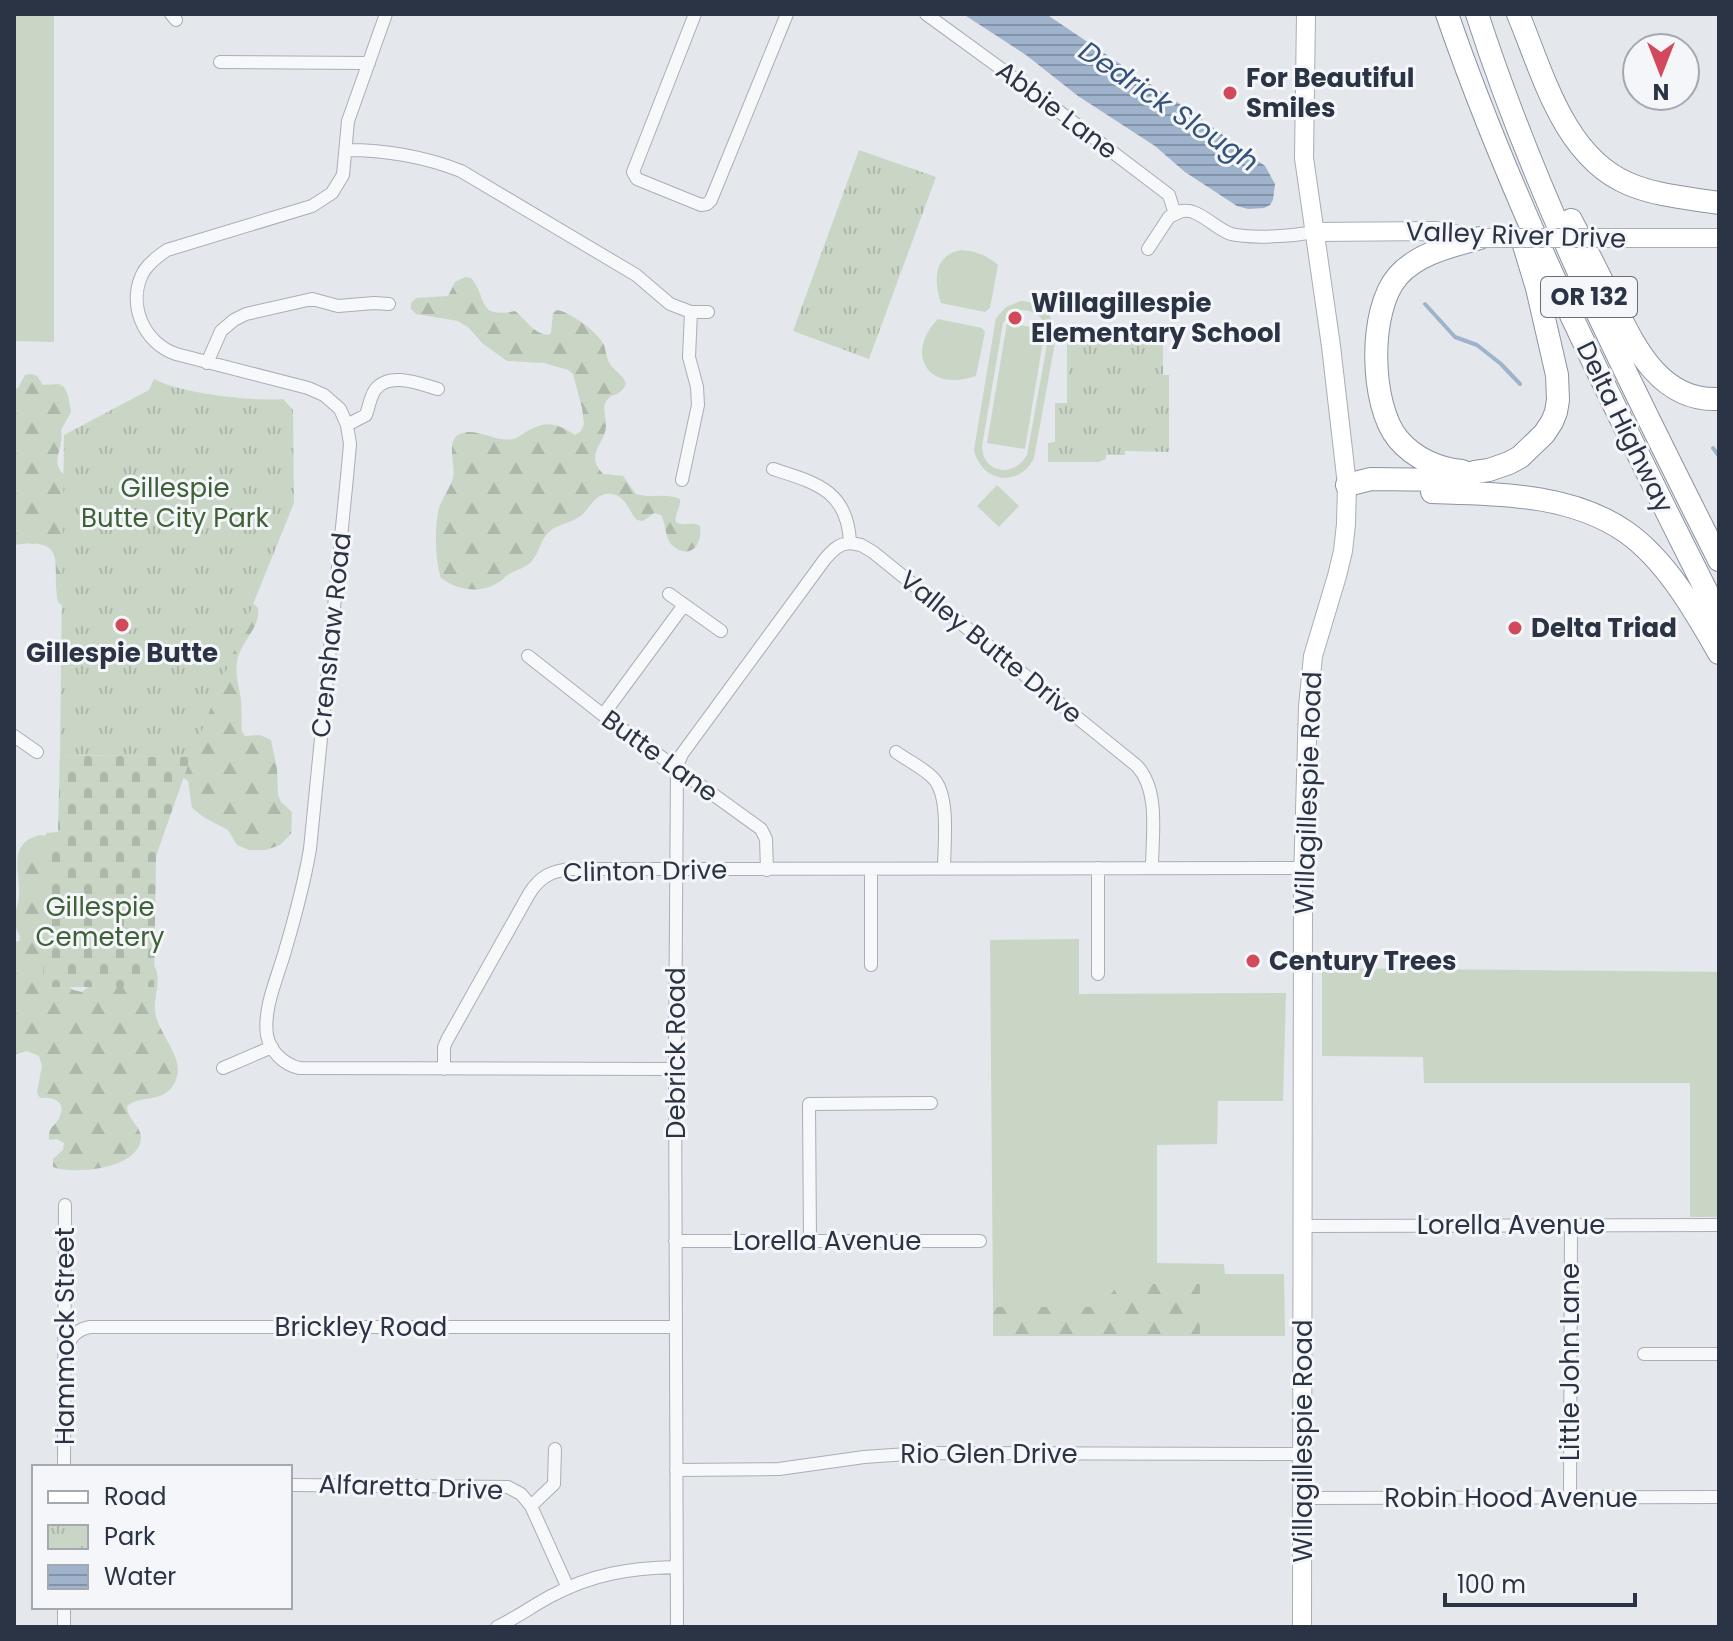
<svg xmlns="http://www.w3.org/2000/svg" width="1733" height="1641" font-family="Poppins,sans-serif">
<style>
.green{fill:#c9d6c5;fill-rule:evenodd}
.forest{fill:url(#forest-firs)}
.cemetery{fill:url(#cemetery-stones)}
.park{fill:url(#park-tufts)}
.water{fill:url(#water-rules)}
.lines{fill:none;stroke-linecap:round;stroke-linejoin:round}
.stream{stroke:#9fb4cc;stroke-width:4}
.street-casing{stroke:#a9aeb7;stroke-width:14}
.secondary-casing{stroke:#a9aeb7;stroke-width:20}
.highway-casing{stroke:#8b94a3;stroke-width:24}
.street{stroke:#f7f8fa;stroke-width:12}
.secondary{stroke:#fff;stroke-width:18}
.highway{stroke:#fff;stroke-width:22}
.secondary-bridge-casing{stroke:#a9aeb7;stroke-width:20;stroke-linecap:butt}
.secondary-bridge{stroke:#fff;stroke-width:18}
.poi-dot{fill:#d1495b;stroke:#f4f6f9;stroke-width:3}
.labels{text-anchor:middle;stroke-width:6;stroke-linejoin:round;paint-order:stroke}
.shield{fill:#f4f6f9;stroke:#676e7b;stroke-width:2}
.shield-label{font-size:24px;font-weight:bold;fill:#2b3445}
.poi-label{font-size:26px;font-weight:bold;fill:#2b3445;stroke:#f4f6f9;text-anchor:start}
.street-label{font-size:26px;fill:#2b3445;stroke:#f4f6f9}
.park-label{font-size:26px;fill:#3f6138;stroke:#f4f6f9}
.water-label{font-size:28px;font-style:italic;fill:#34527a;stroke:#f4f6f9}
</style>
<defs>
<pattern id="forest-firs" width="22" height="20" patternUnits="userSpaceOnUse" patternTransform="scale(2)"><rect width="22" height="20" fill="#c9d6c5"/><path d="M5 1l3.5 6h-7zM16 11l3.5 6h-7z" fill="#adb8ab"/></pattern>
<pattern id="cemetery-stones" width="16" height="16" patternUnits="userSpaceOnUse" patternTransform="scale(2)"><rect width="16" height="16" fill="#c9d6c5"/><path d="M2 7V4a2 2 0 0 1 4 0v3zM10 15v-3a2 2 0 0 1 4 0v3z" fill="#adb8ab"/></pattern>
<pattern id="park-tufts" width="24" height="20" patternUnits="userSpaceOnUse" patternTransform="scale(2)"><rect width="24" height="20" fill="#c9d6c5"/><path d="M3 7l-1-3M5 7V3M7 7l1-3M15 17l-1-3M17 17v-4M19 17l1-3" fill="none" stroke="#adb8ab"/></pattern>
<pattern id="water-rules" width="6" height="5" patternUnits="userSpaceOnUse" patternTransform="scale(2)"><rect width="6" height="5" fill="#9fb4cc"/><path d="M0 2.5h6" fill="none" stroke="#8293a7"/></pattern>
</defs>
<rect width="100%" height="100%" fill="#e4e7ec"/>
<path class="green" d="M 14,14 L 54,14 L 54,342 L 14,341 Z
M 962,250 C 976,251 988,256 998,265 L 990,308 L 985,312 L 941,303 C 933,280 934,254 962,250 Z
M 1021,301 C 1042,302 1056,317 1056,337 L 1034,458 C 1019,488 982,483 974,450 L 996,318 L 1006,307 ZM 1023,310 C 1040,312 1048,322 1048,339 L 1027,455 C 1014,478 983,474 982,446 L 1003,323 L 1009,315 Z
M 938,319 L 982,328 L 985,332 L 976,376 C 928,393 904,354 938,319 Z
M 1007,323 L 1045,329 L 1025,449 L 987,443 Z
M 997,485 L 1019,506 L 999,527 L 977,506 Z
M 1079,939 L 1079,994 L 1286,993 L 1283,1101 L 1218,1101 L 1217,1144 L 1157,1145 L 1157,1263 L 1224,1264 L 1225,1274 L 1284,1274 L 1285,1336 L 1200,1336 L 1200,1284 L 1100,1307 L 993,1307 L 990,940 Z
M 1322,968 L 1719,972 L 1719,1217 L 1690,1217 L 1690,1083 L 1424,1083 L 1423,1057 L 1322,1056 Z"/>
<path class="forest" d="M 465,277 L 471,278 C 488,298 476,319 515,311 C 527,320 532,333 548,335 L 551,333 L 553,313 L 557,310 C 570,312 598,332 604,345 C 606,351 606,357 610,364 C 615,372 623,374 626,384 C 619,398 613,392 607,400 C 601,407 607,418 606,426 C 605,445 584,453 603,474 L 623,476 L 636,494 C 651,499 666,492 680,499 C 681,507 674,514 676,522 C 683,527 692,521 700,526 C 703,543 691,561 673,546 C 665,540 666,523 661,515 L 654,513 L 643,521 L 637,520 C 629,512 626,496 612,494 C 597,492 592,504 583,514 C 574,523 559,523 550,531 C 540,539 540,553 531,562 C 525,568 516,570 509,574 C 503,578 505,578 499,582 C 480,594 459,591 441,578 C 435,561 434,522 440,505 C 444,495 451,487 453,477 C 456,465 446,443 458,435 C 473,425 496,443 513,439 C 519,438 523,433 529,430 C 548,420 558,424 575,435 L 581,431 L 584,424 L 582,408 L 573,374 L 568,370 L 544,363 L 507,361 L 482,343 L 469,328 L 458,321 L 416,314 L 411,309 L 411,303 L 416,298 L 448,296 L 455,282 Z
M 32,374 L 37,376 L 43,385 L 59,384 L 64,387 L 68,395 L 71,412 L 61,430 C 65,450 46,464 69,478 L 65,608 L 58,602 C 51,564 70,537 14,545 L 14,390 L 18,388 L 25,375 Z
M 251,602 L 258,608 C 261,627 241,641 237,661 C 235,675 239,686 241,700 C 242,710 241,722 242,732 L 245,736 L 260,735 L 271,740 L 277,769 L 278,795 L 281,802 L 292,812 L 291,834 L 280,845 L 266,850 L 249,850 L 237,845 L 228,830 L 205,818 L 192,808 L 188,781 L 160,760 Z
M 40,835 L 58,837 L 63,981 L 73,990 L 82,992 L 96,980 L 152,963 C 164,976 153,996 155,1011 C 158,1037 191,1061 172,1087 C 160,1103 140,1095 127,1106 C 127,1120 142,1126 141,1139 C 138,1169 74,1175 53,1167 L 53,1159 L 63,1150 L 64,1143 L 57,1139 L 49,1140 C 48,1125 56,1127 60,1116 C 66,1100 52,1097 40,1098 L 37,1092 L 42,1066 L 39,1056 L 27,1051 L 14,1055 L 14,942 L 19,941 L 20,936 C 9,918 18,912 19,894 C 20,871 7,843 40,835 Z
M 1119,1284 L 1200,1284 L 1200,1336 L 993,1336 L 993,1307 L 1100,1307 Z"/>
<path class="cemetery" d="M 60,755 L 191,757 L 156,856 L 154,987 L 43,987 L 46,833 L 58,832 Z"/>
<path class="park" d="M 859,150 L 936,177 L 869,359 L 793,331 Z
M 1067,336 L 1129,336 L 1129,341 L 1163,341 L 1163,375 L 1169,375 L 1169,452 L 1125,451 L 1125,455 L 1106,455 L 1106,459 L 1099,462 L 1048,462 L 1048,443 L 1055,442 L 1055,403 L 1067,403 Z
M 154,379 C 179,393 254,402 283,399 L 293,410 L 294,503 L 191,757 L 60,755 L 64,435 L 149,390 Z"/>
<path class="water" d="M 963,14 L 1046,14 L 1196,115 L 1265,166 L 1275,184 L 1273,200 L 1270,205 L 1264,208 L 1248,209 L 1237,206 L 1185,172 L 1155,146 L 1078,96 L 1026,55 Z"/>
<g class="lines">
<path class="stream" d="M 1425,304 L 1455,337 L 1477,345 L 1501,364 L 1520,384
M 1713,448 L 1719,456"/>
<defs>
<path id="street" d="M 171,14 L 176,20
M 386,14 L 348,121 L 343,175 L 332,193 L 312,206 L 167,250 C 158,256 150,262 144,271 C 126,302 143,343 176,354 L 308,388 L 324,395 L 340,409 L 347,425 L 350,444 L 347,477 L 310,849 C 304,884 295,917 285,951 C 278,976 263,1008 267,1035 C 270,1051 283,1064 299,1068 L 675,1069
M 695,14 L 633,172 L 637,179 L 701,205 L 707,204 L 711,200 L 787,14
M 926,14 L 1044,100 L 1169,195 L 1174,211 C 1181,212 1187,209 1193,212 C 1207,217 1217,229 1231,234 C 1252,239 1293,236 1314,232
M 220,62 L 369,63
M 346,150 C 387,150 423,156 461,171 L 636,275 L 670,304 L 691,312
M 1148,249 L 1169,217 L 1180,212
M 207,363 L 221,331 L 234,320 L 246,314 L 312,299 L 338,306 L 374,303 L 389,304
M 347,425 L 366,415 C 369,407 370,397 375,390 C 389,371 420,384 438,389
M 773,469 C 817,483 848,491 850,543 L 861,545 L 873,552 L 1137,766 C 1160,791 1152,836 1152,868
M 682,480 L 698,405 L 697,387 L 689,357 L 691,312 L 708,312
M 669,594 L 721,631
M 528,656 L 603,715 L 761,829 L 766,839 L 767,870
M 603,715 L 684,605
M 14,736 L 37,752
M 896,752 C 908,761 924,768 934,779 C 950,797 944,846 944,869
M 1098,868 L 1098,974
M 871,869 L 871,965
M 223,1068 L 272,1047
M 444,1069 L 444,1047 L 447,1040 L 529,894 C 540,876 553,870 573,869 L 1303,868
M 1303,1226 L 1719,1225
M 675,1241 L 980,1241
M 810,1241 L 809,1104 L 931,1103
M 1644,1354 L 1719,1354
M 65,1357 C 68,1341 73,1330 90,1327 L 676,1327
M 64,1467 L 65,1205
M 676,1470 L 779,1469 L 864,1457 L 922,1453 L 1303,1454
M 290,1485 L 508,1487 L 521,1494 L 531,1506 L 568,1588
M 1570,1497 L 1571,1226
M 1303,1498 L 1719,1497
M 531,1506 L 554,1484 L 555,1449
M 64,1627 L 64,1607
M 497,1627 C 516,1618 532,1606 551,1596 C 592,1574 630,1568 676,1567
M 677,1627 L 675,1069 L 677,766 L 682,754 L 825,559 C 833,550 838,544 850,543"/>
<path id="secondary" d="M 1314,232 L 1436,231 L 1478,238
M 1621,238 L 1719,238
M 1302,1627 L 1303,881 L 1308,707 L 1313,656 L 1337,576 L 1343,551 L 1346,524 L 1347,485 L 1331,346 L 1304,158 L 1306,14"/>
<path id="highway" d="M 1447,14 C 1519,222 1620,419 1719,616
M 1477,14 C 1539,205 1629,381 1719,560
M 1518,14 C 1543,74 1564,157 1629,184 C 1657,196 1689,198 1719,203
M 1571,220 C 1584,245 1597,271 1610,297 C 1633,343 1658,402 1719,399
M 1462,471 C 1438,469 1414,458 1398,439 C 1370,405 1368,310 1398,276 C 1418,253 1452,246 1480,238
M 1347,485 L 1371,479 L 1451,480 L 1475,472 L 1489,470 L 1509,463 L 1520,457 L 1544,434 L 1552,422 L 1556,412 L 1558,400 L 1557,375 L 1537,288 L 1523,242
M 1432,492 C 1497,494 1570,493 1626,532 C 1666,560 1695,611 1719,653"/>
</defs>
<use href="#street" class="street-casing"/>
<use href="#secondary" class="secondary-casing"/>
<use href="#highway" class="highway-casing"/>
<use href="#street" class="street"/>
<use href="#secondary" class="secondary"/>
<use href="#highway" class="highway"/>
<defs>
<path id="secondary-bridge" d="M 1480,238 L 1621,238"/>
</defs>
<use href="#secondary-bridge" class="secondary-bridge-casing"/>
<use href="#secondary-bridge" class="secondary-bridge"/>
</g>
<g class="poi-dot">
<circle cx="1230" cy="93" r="8"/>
<circle cx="1015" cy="318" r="8"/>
<circle cx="122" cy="625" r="8"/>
<circle cx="1515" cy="628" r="8"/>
<circle cx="1253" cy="961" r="8"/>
</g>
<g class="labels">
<rect class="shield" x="1541" y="277" width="96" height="40" rx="6"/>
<g class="shield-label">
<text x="1589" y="305">OR 132</text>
</g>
<g class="poi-label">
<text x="1246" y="87">For Beautiful<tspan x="1246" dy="30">Smiles</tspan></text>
<text x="1031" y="312">Willagillespie<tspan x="1031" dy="30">Elementary School</tspan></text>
<text x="1531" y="637">Delta Triad</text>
<text x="122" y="662" text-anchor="middle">Gillespie Butte</text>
<text x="1269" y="970">Century Trees</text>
</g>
<g class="street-label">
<text transform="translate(1057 110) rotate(37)" y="9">Abbie Lane</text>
<text transform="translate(1516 235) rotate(2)" y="9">Valley River Drive</text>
<text transform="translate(1625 427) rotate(64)" y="9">Delta Highway</text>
<text transform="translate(331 635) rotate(-84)" y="9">Crenshaw Road</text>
<text transform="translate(991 647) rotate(39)" y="9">Valley Butte Drive</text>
<text transform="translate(660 756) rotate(36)" y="9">Butte Lane</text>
<text transform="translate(1308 793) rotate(-88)" y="9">Willagillespie Road</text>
<text transform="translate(645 871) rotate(-1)" y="9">Clinton Drive</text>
<text transform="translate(676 1053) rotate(-90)" y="9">Debrick Road</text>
<text x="1511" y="1234">Lorella Avenue</text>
<text x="827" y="1250">Lorella Avenue</text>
<text x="361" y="1336">Brickley Road</text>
<text transform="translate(65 1336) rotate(-90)" y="9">Hammock Street</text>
<text transform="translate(1570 1362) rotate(-90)" y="9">Little John Lane</text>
<text transform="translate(1303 1441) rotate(-90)" y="9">Willagillespie Road</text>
<text x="989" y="1463">Rio Glen Drive</text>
<text transform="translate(411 1487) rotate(2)" y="9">Alfaretta Drive</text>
<text x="1511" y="1507">Robin Hood Avenue</text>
</g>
<g class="park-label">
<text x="175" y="497">Gillespie<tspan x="175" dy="30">Butte City Park</tspan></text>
<text x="100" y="916">Gillespie<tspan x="100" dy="30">Cemetery</tspan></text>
</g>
<g class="water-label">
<text transform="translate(1169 106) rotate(34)" y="10">Dedrick Slough</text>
</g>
</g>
<rect width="1733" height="1641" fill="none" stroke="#2b3445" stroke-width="32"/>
<rect x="32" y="1465" width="260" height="144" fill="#f4f6f9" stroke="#a4a8b1" stroke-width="2"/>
<rect x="48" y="1491" width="40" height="12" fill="#ffffff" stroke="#a4a8b1" stroke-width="2"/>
<text x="104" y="1505" font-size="24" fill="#2b3445">Road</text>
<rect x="48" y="1525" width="40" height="24" fill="url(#park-tufts)" stroke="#a4a8b1" stroke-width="2"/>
<text x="104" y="1545" font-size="24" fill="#2b3445">Park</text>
<rect x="48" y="1565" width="40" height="24" fill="url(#water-rules)" stroke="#a4a8b1" stroke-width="2"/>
<text x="104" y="1585" font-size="24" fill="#2b3445">Water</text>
<g transform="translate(1661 72) rotate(180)"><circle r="38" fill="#f4f6f9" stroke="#a4a8b1" stroke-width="2"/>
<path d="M0-6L14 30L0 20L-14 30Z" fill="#d1495b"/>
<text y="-12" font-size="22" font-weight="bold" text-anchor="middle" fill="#2b3445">N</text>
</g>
<path d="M1445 1593v12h190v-12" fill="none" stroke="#2b3445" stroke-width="4"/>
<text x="1457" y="1593" font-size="24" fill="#2b3445" stroke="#f4f6f9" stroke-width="6" paint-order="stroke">100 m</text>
</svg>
